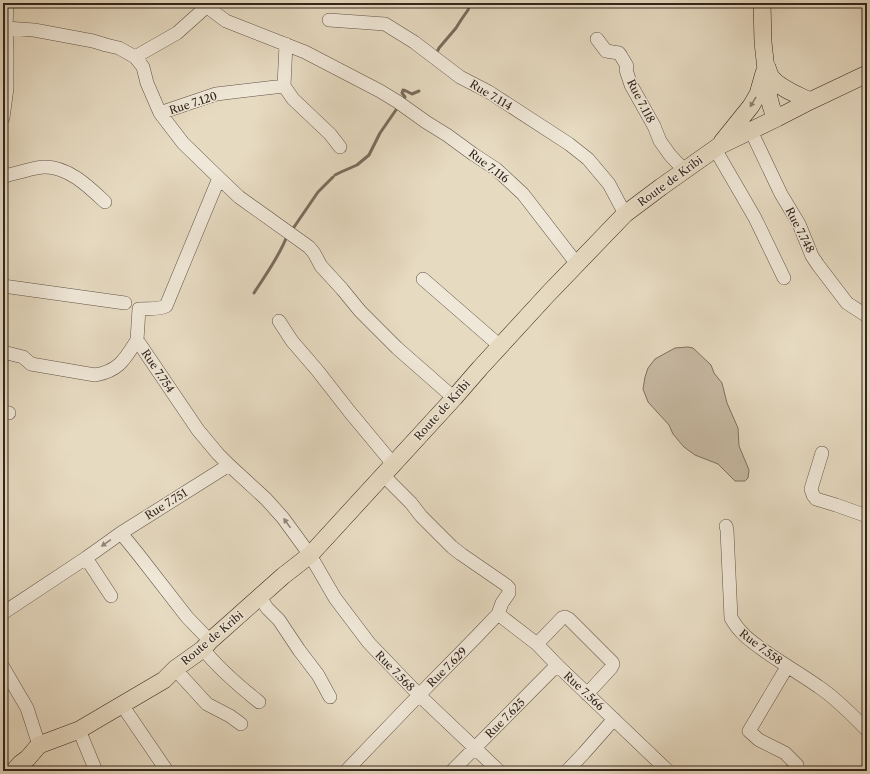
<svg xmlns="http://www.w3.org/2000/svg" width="870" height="774" font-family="'Libre Caslon Text',serif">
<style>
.green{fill:#c8bba5;stroke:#7e7060}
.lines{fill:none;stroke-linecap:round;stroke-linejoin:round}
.stream{stroke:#7a6c5d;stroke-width:3}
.minor-casing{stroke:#605245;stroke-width:14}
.major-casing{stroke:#33251c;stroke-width:18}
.minor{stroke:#efe7d7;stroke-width:13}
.major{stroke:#e6dac1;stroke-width:17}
.oneway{fill:#8c806e}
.oneway2{fill:#91867a}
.labels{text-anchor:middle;stroke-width:3;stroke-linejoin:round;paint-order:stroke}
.street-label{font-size:11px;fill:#33251c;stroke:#efe7d7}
</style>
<rect width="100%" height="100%" fill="#e6dac1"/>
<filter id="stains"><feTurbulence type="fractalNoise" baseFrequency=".005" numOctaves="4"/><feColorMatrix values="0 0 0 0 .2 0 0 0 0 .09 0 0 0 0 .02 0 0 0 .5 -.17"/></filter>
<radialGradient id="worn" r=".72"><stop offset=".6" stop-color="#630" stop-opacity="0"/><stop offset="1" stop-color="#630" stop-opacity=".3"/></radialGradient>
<path class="green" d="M 688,347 L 693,348 L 711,365 L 714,373 L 722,383 L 727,403 L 738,428 L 739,446 L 749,470 L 748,478 L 745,481 L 735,481 L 718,464 L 695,455 L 684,447 L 673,434 L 669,425 L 648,402 L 643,389 L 645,377 L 648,368 L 655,359 L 675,348 Z"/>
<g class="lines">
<path class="stream" d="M 436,54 L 439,48 L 456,28 L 461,20 L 468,10 L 470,3
M 402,102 L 405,97 L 402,93 L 403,90 L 406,91 L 412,94 L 419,91
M 335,175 L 341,172 L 357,165 L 369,155 L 380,133 L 398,107
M 292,230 L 318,192 L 333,177
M 254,293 C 266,274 279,257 287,236"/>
<defs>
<path id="minor" d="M 329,20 L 385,24 L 414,42 L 460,77 L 489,92 L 569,144 L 588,159 L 609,184 L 625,214
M 6,28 L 34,30 L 93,41 L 106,45 L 119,48 L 135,57 L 143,67 L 147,83 L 160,113 L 216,94 L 284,86 L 286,44
M 597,39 L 606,51 L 619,53 L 621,56 L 627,66 L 626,70 L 631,85 L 654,126 L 660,141 L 670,155 L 684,170
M 135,57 L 177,33 L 205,8 L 210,9 L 226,21 L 305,52 L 380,91 L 398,102 L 426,122 L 447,135 L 473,154 L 496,169 L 523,194 L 577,264
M 284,86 L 293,99 L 330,134 L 340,147
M 160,113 L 183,143 L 219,178 L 239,197 L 309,247 L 314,253 L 321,266 L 342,289 L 360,311 L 397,348 L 454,398
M 3,118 L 7,88 L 7,50 L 6,28 L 7,3
M 751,131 L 781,194 L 799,224 L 812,256 L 818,265 L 847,303 L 867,316
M 715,149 L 755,218 L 784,278
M 3,177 C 10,174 17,173 24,171 C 31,169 38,167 45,167 C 69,167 89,187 105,202
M 423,279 L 500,346
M 3,286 L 125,303
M 279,321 L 292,341 L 317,370 L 349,411 L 393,464
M 137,340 L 139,309 C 147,308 159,310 166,306 L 219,178
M 3,352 L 23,357 L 31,364 L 95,375 C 119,371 125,359 137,340 L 198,430 L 218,454 L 229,465
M 3,412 L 9,413
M 822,453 L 811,489 L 813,495 L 816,499 L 836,505 L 867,516
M 726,526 L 727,530 L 731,618 C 740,634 751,641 766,652 C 783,664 802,675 819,687 C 837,699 852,715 867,730
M 121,533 L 138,554 L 187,617 L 210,641
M 86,558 L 111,596
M 260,597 L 267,608 L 279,620 L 299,650 L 318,675 L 330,697
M 3,613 L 86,558 L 121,533 L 229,465 L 266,499 L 283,518 L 310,555 L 335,598 L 369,643 L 419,695 L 499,771
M 498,614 L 537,644 L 557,665 L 668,771
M 537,644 L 562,618 L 565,617 L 569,619 L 612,662 L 613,664 L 611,668 L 587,694
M 203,649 C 219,669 239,686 259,702
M 3,667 L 27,708 L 39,745
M 787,667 L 749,731 L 759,740 L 785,753 L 797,765 L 791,771
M 175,669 L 207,704 L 230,716 L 241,724
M 122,705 L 167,771
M 79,730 L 96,771
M 346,771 L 419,695 L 477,636 L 498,614 L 502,603 L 509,593 L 509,588 L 506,585 L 461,554 L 452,547 L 421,516 L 411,503 L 383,475
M 452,771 L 557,665
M 567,771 L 584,753 L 614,719"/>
<path id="major" d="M 762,3 L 763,42 L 769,98 L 772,109 L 777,118
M 767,67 C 768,70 769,74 771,77 C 779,88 798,95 810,101
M 722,142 L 751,106 L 758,94 L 764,73
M 14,771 L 20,764 L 28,758 L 39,745 L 79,730 L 164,680 L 175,669 L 203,649 L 210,641 L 283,576 L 310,555 L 454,398 L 480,368 L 548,294 L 625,214 L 661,187 L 719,146 L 777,118 L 810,101 L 867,74"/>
</defs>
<use href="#minor" class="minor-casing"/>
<use href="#major" class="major-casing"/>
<use href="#minor" class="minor"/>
<use href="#major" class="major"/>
</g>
<defs><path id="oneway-solid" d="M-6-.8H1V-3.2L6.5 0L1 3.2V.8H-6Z"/></defs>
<use class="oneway" href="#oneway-solid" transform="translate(753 102) rotate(121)"/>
<g class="oneway2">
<use href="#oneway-solid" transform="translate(287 523) rotate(-126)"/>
<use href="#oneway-solid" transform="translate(106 543) rotate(145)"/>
</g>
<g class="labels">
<g class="street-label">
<text transform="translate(491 95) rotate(31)" y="4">Rue 7.114</text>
<text transform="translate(641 101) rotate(63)" y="4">Rue 7.118</text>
<text transform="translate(193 103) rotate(-18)" y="4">Rue 7.120</text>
<text transform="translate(489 166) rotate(37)" y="4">Rue 7.116</text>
<text transform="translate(670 181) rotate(-36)" y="4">Route de Kribi</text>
<text transform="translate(800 230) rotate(63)" y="4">Rue 7.748</text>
<text transform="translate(158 371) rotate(56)" y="4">Rue 7.754</text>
<text transform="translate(442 410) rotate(-48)" y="4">Route de Kribi</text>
<text transform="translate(166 504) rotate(-32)" y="4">Rue 7.751</text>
<text transform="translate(212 638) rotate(-40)" y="4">Route de Kribi</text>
<text transform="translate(761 647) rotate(37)" y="4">Rue 7.558</text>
<text transform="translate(447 667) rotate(-45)" y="4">Rue 7.629</text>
<text transform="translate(395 671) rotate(46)" y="4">Rue 7.568</text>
<text transform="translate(584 691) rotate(43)" y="4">Rue 7.566</text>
<text transform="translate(505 718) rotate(-45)" y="4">Rue 7.625</text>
</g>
</g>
<rect width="870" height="774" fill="none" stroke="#e6dac1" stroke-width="16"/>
<rect x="4" y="4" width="862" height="766" fill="none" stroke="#33251c" stroke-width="2"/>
<rect x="8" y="8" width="854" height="758" fill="none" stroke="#33251c"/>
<rect width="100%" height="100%" filter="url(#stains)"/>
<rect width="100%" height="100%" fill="url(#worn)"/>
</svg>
